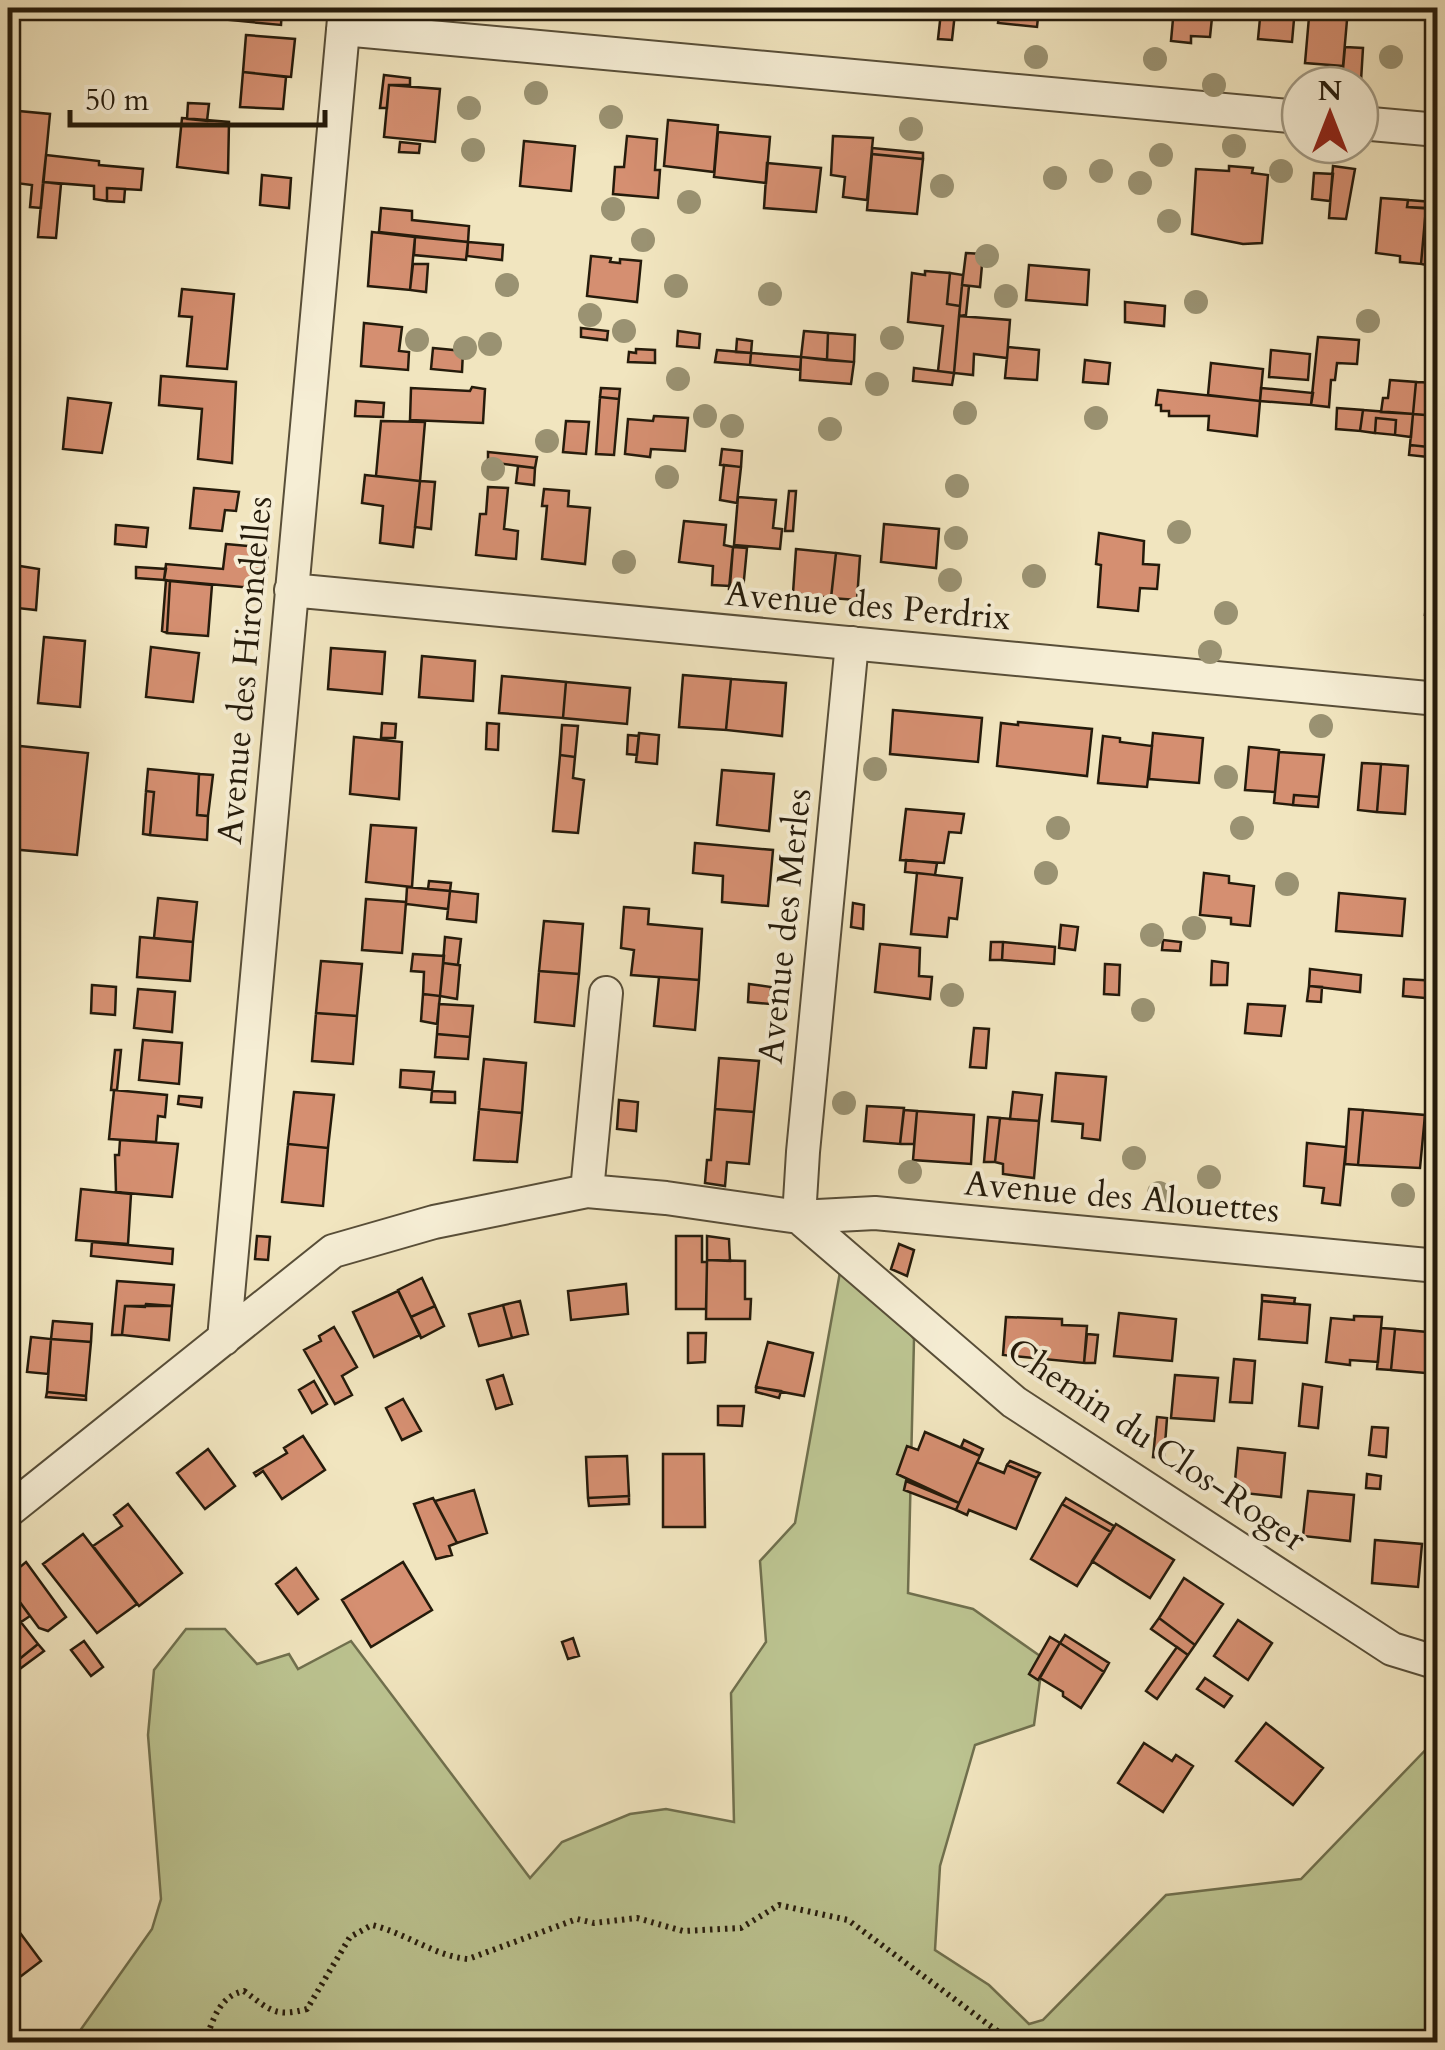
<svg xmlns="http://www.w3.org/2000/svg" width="1445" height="2050" font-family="Cardo,serif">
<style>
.green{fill:#bcc491;stroke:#70704e;stroke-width:2.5}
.building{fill:#d58f71;stroke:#251b0b;stroke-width:2.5}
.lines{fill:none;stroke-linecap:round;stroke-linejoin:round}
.minor-casing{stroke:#584e38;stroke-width:36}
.path{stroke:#251b0b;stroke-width:6;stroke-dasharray:2.5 5;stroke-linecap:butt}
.minor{stroke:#f6eed5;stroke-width:32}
.tree{fill:#9a9272}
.labels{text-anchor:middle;stroke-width:8;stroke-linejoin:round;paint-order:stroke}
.street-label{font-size:35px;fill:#251b0b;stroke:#f6eed5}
</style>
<rect width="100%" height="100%" fill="#f1e5bf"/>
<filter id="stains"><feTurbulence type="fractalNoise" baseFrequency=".002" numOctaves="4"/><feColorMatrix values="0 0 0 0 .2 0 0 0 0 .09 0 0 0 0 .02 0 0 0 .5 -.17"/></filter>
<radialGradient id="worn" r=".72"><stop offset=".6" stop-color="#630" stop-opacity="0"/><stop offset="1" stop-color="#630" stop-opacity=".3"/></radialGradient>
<path class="green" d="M 840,1272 L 863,1272 L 914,1339 L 908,1593 L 973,1609 L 1043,1658 L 1034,1725 L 975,1745 L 940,1866 L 935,1950 L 989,1985 L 1029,2024 L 1043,2020 L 1166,1895 L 1301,1879 L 1437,1738 L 1437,2042 L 72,2042 L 152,1929 L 161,1899 L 148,1735 L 154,1670 L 186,1629 L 225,1629 L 257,1664 L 289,1654 L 298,1669 L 351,1641 L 530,1878 L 562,1842 L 630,1814 L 666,1809 L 734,1822 L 731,1693 L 766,1642 L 760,1561 L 795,1523 Z"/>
<path class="building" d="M 60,8 L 77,8 L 76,18 L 59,17 Z
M 77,8 L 93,8 L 92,19 L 76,18 Z
M 220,8 L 282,8 L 281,25 L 219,19 Z
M 1000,8 L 1039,8 L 1037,27 L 998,23 Z
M 1055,8 L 1128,8 L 1128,19 L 1055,13 Z
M 1174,8 L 1213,8 L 1210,37 L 1191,36 L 1191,43 L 1171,41 Z
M 1261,8 L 1295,8 L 1292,42 L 1258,39 Z
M 941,12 L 955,13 L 952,40 L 938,39 Z
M 1309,17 L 1347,20 L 1343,66 L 1305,63 Z
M 246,35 L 295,39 L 291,77 L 243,72 Z
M 1345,47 L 1363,48 L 1361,81 L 1342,80 Z
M 243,72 L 286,77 L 283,109 L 240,107 Z
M 384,75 L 410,78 L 410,85 L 389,85 L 387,108 L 380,108 Z
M 389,85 L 440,89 L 435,142 L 384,137 Z
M 188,103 L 209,104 L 207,121 L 187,119 Z
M 8,110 L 50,114 L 41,208 L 30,207 L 32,185 L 8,182 Z
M 182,118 L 229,122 L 228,173 L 177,167 Z
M 668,120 L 718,125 L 714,172 L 664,166 Z
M 718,132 L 770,137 L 766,183 L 714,177 Z
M 627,136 L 657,139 L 655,170 L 660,170 L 658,198 L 613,194 L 615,167 L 624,167 Z
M 833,136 L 873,138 L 867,200 L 843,197 L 845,177 L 831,175 Z
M 524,141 L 575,146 L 571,191 L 520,186 Z
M 400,142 L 420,144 L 419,153 L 399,152 Z
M 872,148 L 923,153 L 923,159 L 872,154 Z
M 872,154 L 923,159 L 917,214 L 867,210 Z
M 46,155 L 99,161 L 99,165 L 143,169 L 141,190 L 107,188 L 107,201 L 94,199 L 94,186 L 43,182 Z
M 767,163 L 821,168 L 816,212 L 764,208 Z
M 1229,166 L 1253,168 L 1252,173 L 1268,175 L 1262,243 L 1243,244 L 1192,234 L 1196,169 L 1229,171 Z
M 1333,166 L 1355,169 L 1346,219 L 1329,218 Z
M 1314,173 L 1333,174 L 1330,201 L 1312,199 Z
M 262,175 L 291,178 L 289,208 L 260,205 Z
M 43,182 L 61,184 L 56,238 L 38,237 Z
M 107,188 L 125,189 L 124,202 L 107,201 Z
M 1381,198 L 1408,200 L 1407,207 L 1426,208 L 1421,264 L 1400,262 L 1400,256 L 1376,253 Z
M 1408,200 L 1433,202 L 1433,209 L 1407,207 Z
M 381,208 L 412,211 L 412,220 L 469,226 L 468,242 L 379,232 Z
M 1426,208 L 1433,209 L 1427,265 L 1421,264 Z
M 1433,209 L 1438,210 L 1438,266 L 1427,265 Z
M 372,232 L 415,237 L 410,290 L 368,286 Z
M 415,237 L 468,242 L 466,260 L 414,255 Z
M 468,242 L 503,245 L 502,260 L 467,256 Z
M 966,253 L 983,254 L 980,287 L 962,285 Z
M 591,256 L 611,258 L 610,262 L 620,263 L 620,259 L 641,261 L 637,302 L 587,296 Z
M 413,264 L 428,264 L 426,292 L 410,290 Z
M 1029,265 L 1089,270 L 1087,305 L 1026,300 Z
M 925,271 L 950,273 L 947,304 L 960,306 L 954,373 L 938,371 L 943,326 L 908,322 L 912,273 L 925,275 Z
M 950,273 L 963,275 L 960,306 L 947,304 Z
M 962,285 L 969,286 L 966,315 L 959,316 Z
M 182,289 L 234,294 L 227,369 L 187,366 L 192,317 L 179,316 Z
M 1125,302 L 1165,306 L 1164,326 L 1125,322 Z
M 959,316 L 1010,320 L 1007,358 L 974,354 L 973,375 L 954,373 Z
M 364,323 L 402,327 L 399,351 L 409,352 L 408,370 L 361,366 Z
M 581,328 L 608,331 L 607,340 L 581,337 Z
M 678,331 L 700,334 L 699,348 L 677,346 Z
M 804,331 L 828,333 L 827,360 L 801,357 Z
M 828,333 L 855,335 L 854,362 L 827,360 Z
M 1318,337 L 1359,340 L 1357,364 L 1337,363 L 1335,380 L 1331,380 L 1329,407 L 1311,405 Z
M 737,339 L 752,341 L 751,353 L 736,352 Z
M 1008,347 L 1039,350 L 1037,380 L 1005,378 Z
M 433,348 L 463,351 L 462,372 L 431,369 Z
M 636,349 L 655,350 L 655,363 L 628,362 L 629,352 L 636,353 Z
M 717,350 L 751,353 L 750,365 L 715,362 Z
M 1271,350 L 1310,354 L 1308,380 L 1269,377 Z
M 751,353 L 801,357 L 800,370 L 750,365 Z
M 801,357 L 854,362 L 851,384 L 800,380 Z
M 1085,360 L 1110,363 L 1108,384 L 1083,382 Z
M 1211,363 L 1263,369 L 1260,401 L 1208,395 Z
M 914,368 L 954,373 L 952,385 L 913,381 Z
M 161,376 L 236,382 L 232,463 L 198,459 L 202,409 L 159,405 Z
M 1390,380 L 1416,382 L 1413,414 L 1381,412 L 1383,398 L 1388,398 Z
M 1416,382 L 1438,383 L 1438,416 L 1413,414 Z
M 472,387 L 485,389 L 483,423 L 410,420 L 411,388 L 470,391 Z
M 601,388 L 620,389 L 619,399 L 600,397 Z
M 1261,388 L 1313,393 L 1311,405 L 1260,401 Z
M 1158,390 L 1260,401 L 1257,436 L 1208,430 L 1209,416 L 1169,416 L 1169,411 L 1161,411 L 1161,405 L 1156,405 Z
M 600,397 L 619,399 L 614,455 L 596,454 Z
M 68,398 L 111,403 L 102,453 L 63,449 Z
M 356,401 L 384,403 L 383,417 L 355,416 Z
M 1337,408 L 1363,410 L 1360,431 L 1336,429 Z
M 1363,410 L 1413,414 L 1411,437 L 1395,435 L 1396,420 L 1376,418 L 1375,433 L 1360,431 Z
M 1413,414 L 1438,416 L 1438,448 L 1410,445 Z
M 654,416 L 688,418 L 685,451 L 651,449 L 650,457 L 625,454 L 628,419 L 653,421 Z
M 1376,418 L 1396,420 L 1395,435 L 1375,433 Z
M 381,421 L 425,422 L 420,481 L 376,476 Z
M 566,421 L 589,422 L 586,454 L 563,452 Z
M 1410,445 L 1438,448 L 1438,458 L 1409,455 Z
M 722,449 L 742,451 L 741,467 L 720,465 Z
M 488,452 L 537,457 L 535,468 L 488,462 Z
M 8,462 L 19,463 L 16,491 L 8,490 Z
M 724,465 L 741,467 L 737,503 L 720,500 Z
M 518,466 L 535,468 L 534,485 L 516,483 Z
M 365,475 L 420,481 L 413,547 L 380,543 L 383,506 L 362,503 Z
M 420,481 L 435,482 L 431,529 L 415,527 Z
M 488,487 L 508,488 L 504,529 L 518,531 L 516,559 L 476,555 L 480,514 L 486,514 Z
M 194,488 L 239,492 L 236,511 L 225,510 L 222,531 L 190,528 Z
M 544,489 L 569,491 L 568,506 L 590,508 L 585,564 L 542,559 L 547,506 L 542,506 Z
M 789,491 L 796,491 L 793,531 L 785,531 Z
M 738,497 L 776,500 L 773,528 L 782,529 L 780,549 L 734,545 Z
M 684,521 L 726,525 L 724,545 L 733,547 L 730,586 L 712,585 L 713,566 L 679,562 Z
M 884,524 L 939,529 L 936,568 L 881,562 Z
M 116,525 L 148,528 L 146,547 L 115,544 Z
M 1099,533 L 1144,541 L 1143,564 L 1159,565 L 1157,589 L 1140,588 L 1138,611 L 1098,607 L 1101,565 L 1096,564 Z
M 226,544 L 268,548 L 265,589 L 164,580 L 166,564 L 223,569 Z
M 733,547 L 747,548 L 743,590 L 729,589 Z
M 796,549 L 836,553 L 831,598 L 793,593 Z
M 836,553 L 860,556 L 857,600 L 831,598 Z
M 20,566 L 39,569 L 36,610 L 17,608 Z
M 136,567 L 166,569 L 164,580 L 136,578 Z
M 1429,570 L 1438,571 L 1438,617 L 1425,615 Z
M 166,580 L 170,581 L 167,633 L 162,631 Z
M 170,581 L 212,585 L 208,636 L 167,633 Z
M 44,637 L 85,641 L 80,707 L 38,703 Z
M 151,647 L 199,653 L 193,702 L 146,697 Z
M 331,648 L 385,652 L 382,694 L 328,689 Z
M 422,656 L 475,661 L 473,701 L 419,697 Z
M 683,675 L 731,679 L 726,730 L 679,727 Z
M 502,676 L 566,682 L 563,718 L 499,713 Z
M 731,679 L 786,683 L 782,736 L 726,730 Z
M 566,682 L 630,688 L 627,724 L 563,718 Z
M 8,692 L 19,693 L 17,718 L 8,718 Z
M 893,710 L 982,718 L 978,762 L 890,754 Z
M 1018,722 L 1092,729 L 1087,776 L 997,766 L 1001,723 L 1018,725 Z
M 382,723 L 396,724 L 395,738 L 381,738 Z
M 487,723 L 499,724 L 498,750 L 486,749 Z
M 562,725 L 578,726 L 575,757 L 560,755 Z
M 639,733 L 659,735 L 657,764 L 636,762 Z
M 1153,733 L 1203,738 L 1199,783 L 1149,779 Z
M 628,735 L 639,736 L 637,755 L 627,754 Z
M 1103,736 L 1120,738 L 1120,742 L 1152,746 L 1147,787 L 1098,783 Z
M 354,737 L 402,742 L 399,799 L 350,794 Z
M 20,746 L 88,753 L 77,855 L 10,849 Z
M 1249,747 L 1279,750 L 1275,792 L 1245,790 Z
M 1279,752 L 1324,755 L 1319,797 L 1294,795 L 1293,805 L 1274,803 Z
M 560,755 L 575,757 L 573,778 L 584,780 L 578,833 L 553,831 Z
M 1435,761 L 1438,761 L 1438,799 L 1432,798 Z
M 1362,763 L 1381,764 L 1377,812 L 1358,810 Z
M 1381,764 L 1408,766 L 1405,814 L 1377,812 Z
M 148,769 L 199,774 L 197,815 L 208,816 L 207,840 L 150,835 L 154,792 L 146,791 Z
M 722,770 L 774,774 L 769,831 L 717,825 Z
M 199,774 L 213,775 L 208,816 L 197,815 Z
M 146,791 L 154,792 L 150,835 L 143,834 Z
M 1294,795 L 1319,797 L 1318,807 L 1293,805 Z
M 906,809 L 964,814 L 961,833 L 949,832 L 944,863 L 900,860 Z
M 371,825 L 416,828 L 412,887 L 366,882 Z
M 695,843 L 773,850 L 768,906 L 722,902 L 723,876 L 693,873 Z
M 906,860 L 937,863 L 935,875 L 905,872 Z
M 917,873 L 962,878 L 957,919 L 949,918 L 947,937 L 911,934 Z
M 1204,873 L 1229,876 L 1229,883 L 1254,886 L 1250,926 L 1231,924 L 1231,918 L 1200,915 Z
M 429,881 L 451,883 L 450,891 L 428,889 Z
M 407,887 L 450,891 L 448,909 L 406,904 Z
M 450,891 L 478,894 L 476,922 L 447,919 Z
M 1339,893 L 1405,899 L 1402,936 L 1336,931 Z
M 158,898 L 197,902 L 193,942 L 154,938 Z
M 366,899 L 406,902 L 402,953 L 362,950 Z
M 853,903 L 864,905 L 863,929 L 851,927 Z
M 624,907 L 649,909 L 648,924 L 702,929 L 699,980 L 631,975 L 634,950 L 621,948 Z
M 544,921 L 583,924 L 579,974 L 539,971 Z
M 1061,925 L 1078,927 L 1075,950 L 1059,948 Z
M 140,937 L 193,942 L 190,981 L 137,977 Z
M 445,937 L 461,939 L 458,965 L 443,963 Z
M 1163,940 L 1181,942 L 1180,951 L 1162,950 Z
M 991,942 L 1003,942 L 1002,960 L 990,960 Z
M 1003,942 L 1055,947 L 1054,964 L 1002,960 Z
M 880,944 L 920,948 L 919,976 L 932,977 L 930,999 L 875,992 Z
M 413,954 L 444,956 L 440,996 L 423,994 L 424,972 L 411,971 Z
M 321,961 L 362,964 L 357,1016 L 316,1013 Z
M 1212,961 L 1228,963 L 1227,985 L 1211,985 Z
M 443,963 L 460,965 L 457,999 L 440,996 Z
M 1105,964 L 1120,965 L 1119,995 L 1104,994 Z
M 1310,969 L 1361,975 L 1360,992 L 1309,986 Z
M 539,971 L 579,974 L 574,1026 L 535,1022 Z
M 659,977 L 699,980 L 695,1030 L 654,1026 Z
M 1404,979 L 1438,981 L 1436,999 L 1403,996 Z
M 749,984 L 771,987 L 770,1004 L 748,1002 Z
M 92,985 L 116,987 L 115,1015 L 91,1013 Z
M 1309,986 L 1322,987 L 1321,1002 L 1307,1001 Z
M 138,989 L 175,992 L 172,1032 L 134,1028 Z
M 423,994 L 440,996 L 437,1024 L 421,1021 Z
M 439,1004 L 473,1006 L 470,1037 L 437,1034 Z
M 1248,1004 L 1285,1006 L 1281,1036 L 1245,1033 Z
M 316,1013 L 357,1016 L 353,1064 L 312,1061 Z
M 974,1028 L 989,1029 L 986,1068 L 970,1067 Z
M 437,1034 L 470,1037 L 468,1059 L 435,1057 Z
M 143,1040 L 182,1043 L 179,1084 L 139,1080 Z
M 115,1050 L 121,1050 L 117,1090 L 111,1090 Z
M 719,1058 L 759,1061 L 754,1112 L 715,1109 Z
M 484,1059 L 526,1063 L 522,1113 L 479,1109 Z
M 401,1070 L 434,1072 L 432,1090 L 400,1087 Z
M 1056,1073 L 1106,1077 L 1100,1140 L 1082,1138 L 1083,1124 L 1052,1121 Z
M 114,1090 L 167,1095 L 165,1117 L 158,1116 L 156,1142 L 109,1139 Z
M 432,1091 L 455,1092 L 455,1103 L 431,1102 Z
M 294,1092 L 334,1095 L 328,1148 L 288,1144 Z
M 1013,1092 L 1042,1095 L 1039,1121 L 1010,1119 Z
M 179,1096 L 202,1098 L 201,1107 L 178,1104 Z
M 619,1100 L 638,1102 L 636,1131 L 617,1129 Z
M 867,1106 L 904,1108 L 900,1144 L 864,1141 Z
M 479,1109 L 522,1113 L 517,1162 L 474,1160 Z
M 715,1109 L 754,1112 L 749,1164 L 727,1162 L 725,1186 L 705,1183 L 707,1160 L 711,1160 Z
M 1349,1109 L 1363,1110 L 1358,1165 L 1345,1164 Z
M 904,1110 L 917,1111 L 914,1144 L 900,1144 Z
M 1363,1110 L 1425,1115 L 1420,1168 L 1358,1165 Z
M 917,1111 L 974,1115 L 971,1164 L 913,1160 Z
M 988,1117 L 1000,1118 L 995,1162 L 984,1162 Z
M 1000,1118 L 1039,1121 L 1034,1178 L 1003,1174 L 1003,1164 L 995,1162 Z
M 120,1140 L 178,1144 L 172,1197 L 116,1192 L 115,1155 L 119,1155 Z
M 1307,1143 L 1346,1147 L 1340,1205 L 1322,1203 L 1324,1188 L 1304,1186 Z
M 288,1144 L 328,1148 L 323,1206 L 282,1202 Z
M 81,1189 L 131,1194 L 128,1244 L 76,1240 Z
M 257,1236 L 270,1237 L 268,1260 L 255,1259 Z
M 676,1236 L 702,1236 L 702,1262 L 707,1262 L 706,1309 L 676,1309 Z
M 707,1236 L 729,1239 L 730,1261 L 707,1260 Z
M 92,1242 L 173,1249 L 172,1264 L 91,1256 Z
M 899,1244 L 914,1250 L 907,1276 L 891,1269 Z
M 707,1260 L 745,1261 L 745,1299 L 751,1299 L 750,1319 L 706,1319 Z
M 422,1278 L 435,1306 L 411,1317 L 398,1290 Z
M 117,1281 L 174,1285 L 172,1306 L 125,1306 L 122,1335 L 112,1335 Z
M 626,1284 L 628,1314 L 571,1320 L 568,1291 Z
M 398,1291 L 420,1335 L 374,1357 L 353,1312 Z
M 1262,1295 L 1295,1298 L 1294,1304 L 1262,1301 Z
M 520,1301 L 528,1334 L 512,1338 L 503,1305 Z
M 1262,1301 L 1310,1305 L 1307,1343 L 1259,1339 Z
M 146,1304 L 172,1306 L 169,1340 L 122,1335 L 125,1306 L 145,1307 Z
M 503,1305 L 512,1338 L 479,1346 L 469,1314 Z
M 435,1306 L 444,1326 L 421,1338 L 411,1317 Z
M 1119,1313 L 1176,1319 L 1172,1361 L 1114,1356 Z
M 1354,1316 L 1382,1317 L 1378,1362 L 1350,1360 L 1350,1365 L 1326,1362 L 1331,1318 L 1354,1320 Z
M 1006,1317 L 1062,1319 L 1062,1325 L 1087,1326 L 1084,1363 L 1003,1355 Z
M 53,1321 L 92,1324 L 91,1342 L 51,1339 Z
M 334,1327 L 357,1367 L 342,1376 L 352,1395 L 335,1404 L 304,1350 L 321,1341 L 319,1336 Z
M 1381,1328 L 1395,1329 L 1391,1370 L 1377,1369 Z
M 1395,1329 L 1438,1333 L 1437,1374 L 1391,1370 Z
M 688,1333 L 706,1333 L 705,1362 L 688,1363 Z
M 1087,1334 L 1098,1335 L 1095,1363 L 1084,1363 Z
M 31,1337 L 51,1339 L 48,1374 L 27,1372 Z
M 51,1339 L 91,1342 L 86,1396 L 47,1392 Z
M 768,1342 L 813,1353 L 804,1396 L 756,1387 Z
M 1234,1359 L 1255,1361 L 1252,1403 L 1230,1402 Z
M 503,1375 L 512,1404 L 496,1409 L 487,1380 Z
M 1175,1375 L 1218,1378 L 1214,1421 L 1171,1418 Z
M 314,1381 L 327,1404 L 312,1413 L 299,1390 Z
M 1303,1384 L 1322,1387 L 1318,1428 L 1299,1426 Z
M 756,1387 L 781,1391 L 779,1398 L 756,1392 Z
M 47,1392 L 86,1396 L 86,1400 L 46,1397 Z
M 403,1399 L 421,1431 L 402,1440 L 386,1408 Z
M 718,1406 L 744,1406 L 742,1426 L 718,1425 Z
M 1157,1417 L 1167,1418 L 1164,1458 L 1153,1457 Z
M 1372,1427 L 1388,1428 L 1386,1457 L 1369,1455 Z
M 925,1432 L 980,1456 L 959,1503 L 897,1474 L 907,1446 L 918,1450 Z
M 303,1436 L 325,1470 L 282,1499 L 263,1471 L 256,1476 L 254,1473 L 287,1453 L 284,1448 Z
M 964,1440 L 983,1449 L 980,1456 L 961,1447 Z
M 1238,1448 L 1285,1453 L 1281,1497 L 1234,1492 Z
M 208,1449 L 235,1486 L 205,1509 L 177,1473 Z
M 663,1454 L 704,1454 L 705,1527 L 663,1527 Z
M 627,1456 L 629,1496 L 588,1498 L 586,1457 Z
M 1010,1461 L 1040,1473 L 1037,1478 L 1007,1465 Z
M 1429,1461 L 1438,1461 L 1438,1484 L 1427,1483 Z
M 977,1462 L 1004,1473 L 1007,1465 L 1037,1478 L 1016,1529 L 969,1510 L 967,1515 L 956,1510 Z
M 1367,1474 L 1381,1476 L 1380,1489 L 1366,1488 Z
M 906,1481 L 959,1503 L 956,1510 L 904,1490 Z
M 474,1490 L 487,1533 L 457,1543 L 435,1501 Z
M 1308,1491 L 1354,1495 L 1350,1541 L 1303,1536 Z
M 629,1496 L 629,1504 L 589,1506 L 588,1498 Z
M 433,1498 L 457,1543 L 449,1546 L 452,1555 L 436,1559 L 414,1504 Z
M 1066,1498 L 1114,1526 L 1111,1532 L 1062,1504 Z
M 128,1504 L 182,1573 L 139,1606 L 93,1546 L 122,1526 L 114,1515 Z
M 1062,1504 L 1111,1532 L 1077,1586 L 1031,1559 Z
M 1116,1524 L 1174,1560 L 1150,1598 L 1092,1561 Z
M 83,1534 L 137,1604 L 97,1633 L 43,1564 Z
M 1375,1540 L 1422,1544 L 1418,1587 L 1372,1583 Z
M 26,1562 L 66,1617 L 48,1631 L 39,1628 L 8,1586 L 8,1577 Z
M 403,1562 L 432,1610 L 371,1647 L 342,1600 Z
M 296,1568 L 318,1599 L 298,1614 L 276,1584 Z
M 1184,1578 L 1223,1604 L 1195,1645 L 1159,1618 Z
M 8,1586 L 30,1616 L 21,1622 L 8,1605 Z
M 9,1607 L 38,1644 L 12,1665 L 8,1658 Z
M 1159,1618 L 1195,1645 L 1188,1655 L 1151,1629 Z
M 1238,1620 L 1272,1643 L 1248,1680 L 1214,1656 Z
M 1065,1635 L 1109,1663 L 1104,1672 L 1060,1643 Z
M 1050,1637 L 1060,1643 L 1038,1680 L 1029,1674 Z
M 573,1638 L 579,1656 L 568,1659 L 562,1642 Z
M 84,1641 L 103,1667 L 91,1676 L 71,1650 Z
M 1060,1643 L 1104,1672 L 1081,1708 L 1063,1696 L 1063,1692 L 1040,1678 Z
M 38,1644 L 44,1651 L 17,1671 L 12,1665 Z
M 1177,1647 L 1188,1655 L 1157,1699 L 1146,1691 Z
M 1205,1678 L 1232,1696 L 1224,1707 L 1197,1689 Z
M 1266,1723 L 1323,1768 L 1293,1805 L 1236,1761 Z
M 1144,1743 L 1172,1761 L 1176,1755 L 1193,1766 L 1163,1812 L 1118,1783 Z
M 12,1922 L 41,1961 L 8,1986 L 8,1926 Z"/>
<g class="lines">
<defs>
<path id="minor" d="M 343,29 L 1300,117
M 1360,123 L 1438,130
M 291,590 L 1438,699
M 852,643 L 803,1152 L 799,1217 L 875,1213 L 1438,1266
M 587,1191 L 606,993
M 224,1339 L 345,8
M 8,1511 L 333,1251 L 434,1222 L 587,1191 L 666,1198 L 799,1217 L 1014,1402 L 1392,1649 L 1438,1663"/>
</defs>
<use href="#minor" class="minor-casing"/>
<path class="path" d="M 205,2042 C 213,2020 219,1996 244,1991 C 269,2009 274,2018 307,2009 L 350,1937 L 372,1925 C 406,1933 434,1956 468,1959 L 577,1919 L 594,1923 L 637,1918 L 683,1931 L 741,1928 L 779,1905 L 848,1920 L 1012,2042"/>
<use href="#minor" class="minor"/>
</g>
<g class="tree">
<circle cx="1036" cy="57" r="12"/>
<circle cx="1391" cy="57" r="12"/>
<circle cx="1155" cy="59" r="12"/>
<circle cx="1214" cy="85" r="12"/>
<circle cx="536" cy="93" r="12"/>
<circle cx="469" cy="108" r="12"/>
<circle cx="611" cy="117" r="12"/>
<circle cx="911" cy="129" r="12"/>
<circle cx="1234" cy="146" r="12"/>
<circle cx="473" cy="150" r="12"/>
<circle cx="1161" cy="155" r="12"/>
<circle cx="1101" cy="171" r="12"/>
<circle cx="1281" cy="171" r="12"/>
<circle cx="1055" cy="178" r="12"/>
<circle cx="1140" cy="183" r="12"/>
<circle cx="942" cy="186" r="12"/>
<circle cx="689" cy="202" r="12"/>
<circle cx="613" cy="209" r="12"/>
<circle cx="1169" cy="221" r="12"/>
<circle cx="643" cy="240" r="12"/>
<circle cx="987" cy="256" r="12"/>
<circle cx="507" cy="285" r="12"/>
<circle cx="676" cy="286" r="12"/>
<circle cx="770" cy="294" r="12"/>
<circle cx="1006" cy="296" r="12"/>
<circle cx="1196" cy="302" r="12"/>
<circle cx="590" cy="315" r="12"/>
<circle cx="1368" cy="321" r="12"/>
<circle cx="624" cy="331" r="12"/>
<circle cx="892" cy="338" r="12"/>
<circle cx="417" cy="340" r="12"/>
<circle cx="490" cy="344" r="12"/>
<circle cx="465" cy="348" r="12"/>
<circle cx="678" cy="379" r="12"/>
<circle cx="877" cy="384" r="12"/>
<circle cx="965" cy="413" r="12"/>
<circle cx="705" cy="416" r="12"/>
<circle cx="1096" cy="418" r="12"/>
<circle cx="732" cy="426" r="12"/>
<circle cx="830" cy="429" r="12"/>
<circle cx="547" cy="441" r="12"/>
<circle cx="493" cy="469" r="12"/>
<circle cx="667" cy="477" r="12"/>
<circle cx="957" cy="486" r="12"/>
<circle cx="1179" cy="532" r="12"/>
<circle cx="956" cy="538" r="12"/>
<circle cx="624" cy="562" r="12"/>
<circle cx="1034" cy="576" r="12"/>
<circle cx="950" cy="580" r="12"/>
<circle cx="1226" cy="613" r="12"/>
<circle cx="1210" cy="652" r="12"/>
<circle cx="1321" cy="726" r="12"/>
<circle cx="875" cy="769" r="12"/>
<circle cx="1226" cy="777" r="12"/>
<circle cx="1058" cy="828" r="12"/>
<circle cx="1242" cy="828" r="12"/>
<circle cx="1046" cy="873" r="12"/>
<circle cx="1287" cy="884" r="12"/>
<circle cx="1194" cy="928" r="12"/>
<circle cx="1152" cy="935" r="12"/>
<circle cx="952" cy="995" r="12"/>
<circle cx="1143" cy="1010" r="12"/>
<circle cx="844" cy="1103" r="12"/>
<circle cx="1134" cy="1158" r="12"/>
<circle cx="910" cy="1172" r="12"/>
<circle cx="1209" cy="1177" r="12"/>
<circle cx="1159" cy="1193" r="12"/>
<circle cx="1403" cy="1195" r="12"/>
</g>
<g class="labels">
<g class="street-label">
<text transform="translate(868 605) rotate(5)" y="12">Avenue des Perdrix</text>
<text transform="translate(244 670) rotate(-85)" y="12">Avenue des Hirondelles</text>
<text transform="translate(784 926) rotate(-84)" y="12">Avenue des Merles</text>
<text transform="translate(1122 1196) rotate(5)" y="12">Avenue des Alouettes</text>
<text transform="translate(1157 1444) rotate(34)" y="12">Chemin du Clos-Roger</text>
</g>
</g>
<rect width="1445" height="2050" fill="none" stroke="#f1e5bf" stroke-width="40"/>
<rect x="10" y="10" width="1425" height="2030" fill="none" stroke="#251b0b" stroke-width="5"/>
<rect x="20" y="20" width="1405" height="2010" fill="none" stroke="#251b0b" stroke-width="2.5"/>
<g transform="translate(1330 115)"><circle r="48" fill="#f6eed5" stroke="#a29a84" stroke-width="2.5"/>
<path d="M0-8L18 38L0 25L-18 38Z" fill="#8f2418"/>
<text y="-15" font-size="28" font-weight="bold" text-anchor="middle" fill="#251b0b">N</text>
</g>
<path d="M70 110v15h255v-15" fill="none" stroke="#251b0b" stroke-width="5"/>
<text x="85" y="110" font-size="30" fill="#251b0b" stroke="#f6eed5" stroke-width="8" paint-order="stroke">50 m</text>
<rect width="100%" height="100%" filter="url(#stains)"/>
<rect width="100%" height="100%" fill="url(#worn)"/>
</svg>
